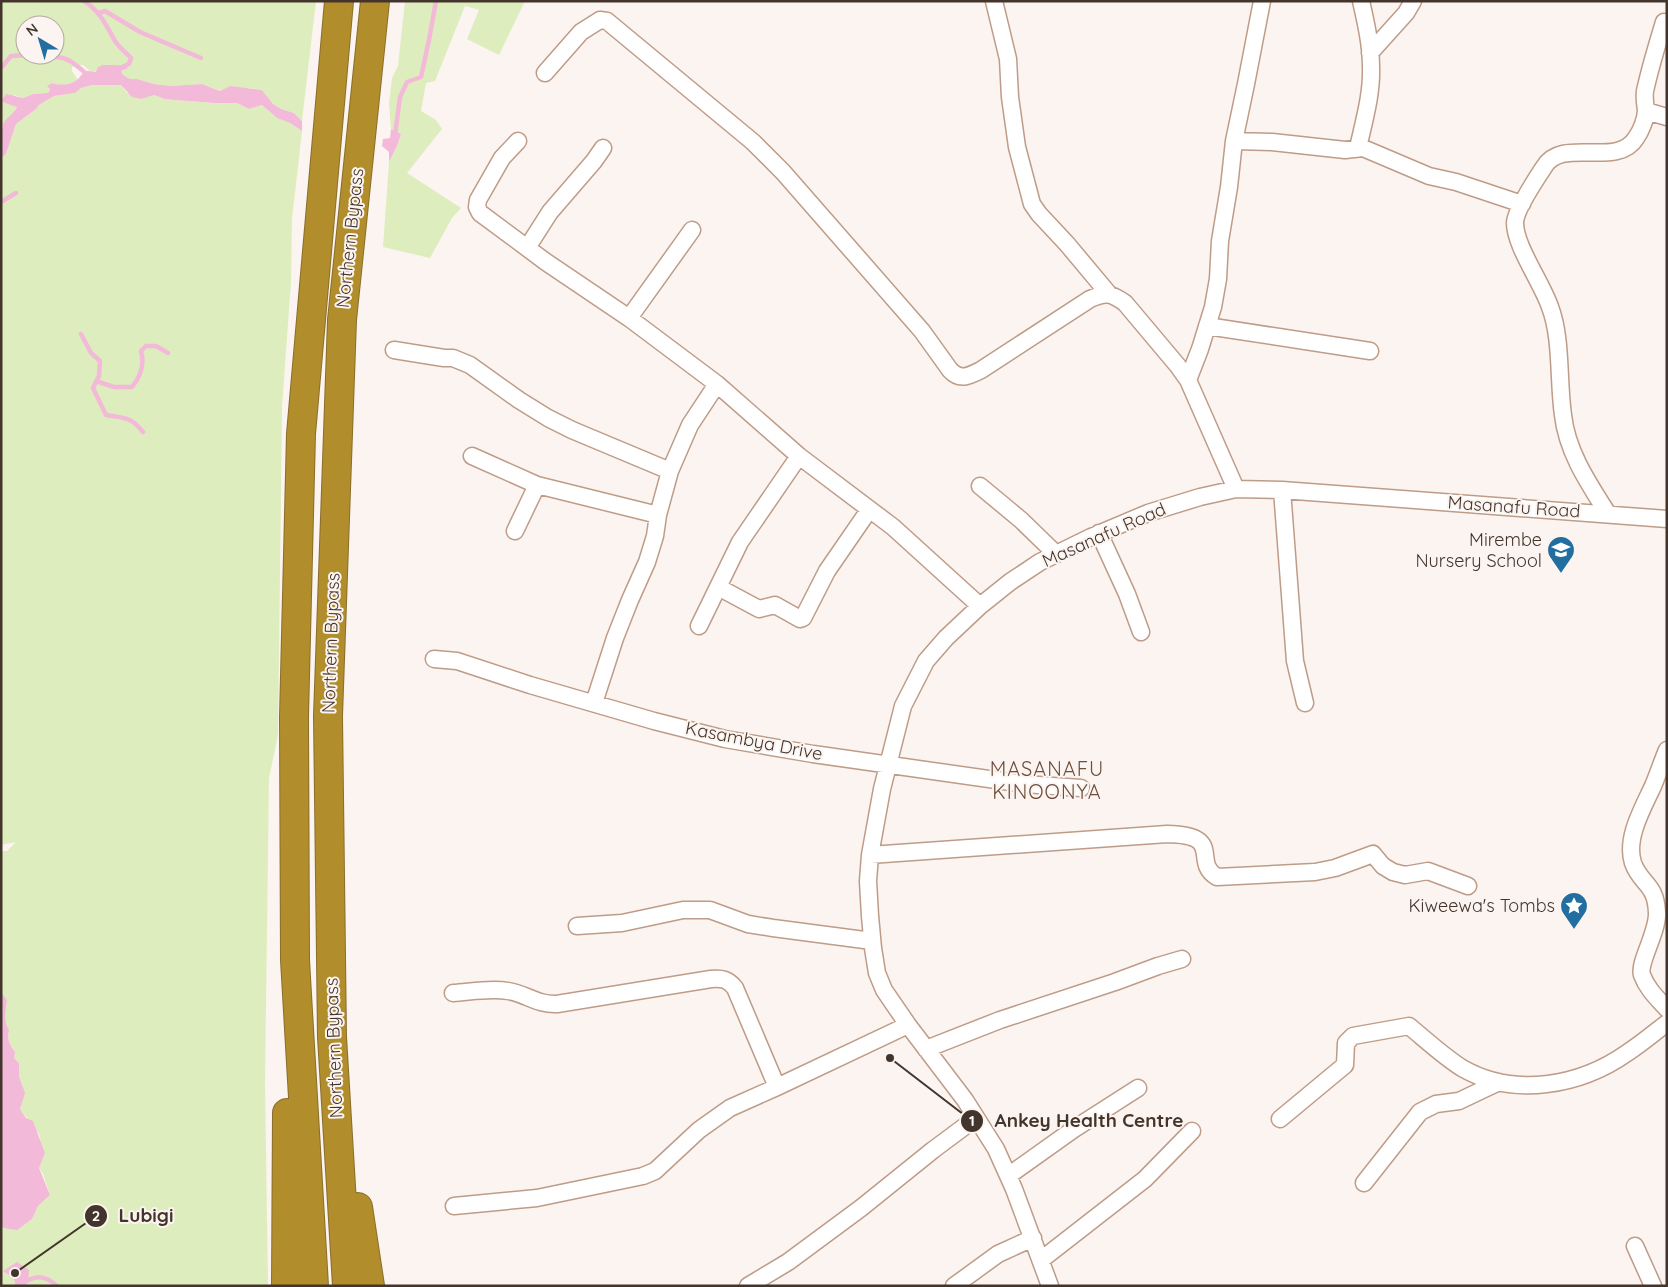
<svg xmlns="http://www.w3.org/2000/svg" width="1668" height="1287" font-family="Quicksand,sans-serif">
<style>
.green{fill:#deedbd;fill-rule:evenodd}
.water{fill:#f3b9d8}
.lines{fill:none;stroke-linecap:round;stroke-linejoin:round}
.stream{stroke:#f3b9d8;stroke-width:4.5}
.minor-casing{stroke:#be9c87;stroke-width:19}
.motorway-casing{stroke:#8a6e2c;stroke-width:30}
.minor{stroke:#fff;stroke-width:16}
.motorway{stroke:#b18d2c;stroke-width:28}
.labels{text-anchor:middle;stroke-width:4;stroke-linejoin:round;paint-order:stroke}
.street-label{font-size:18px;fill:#43352c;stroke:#fcf4f0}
.poi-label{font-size:18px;fill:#43352c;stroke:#fcf4f0;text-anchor:end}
.quarter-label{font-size:20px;letter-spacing:1px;fill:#6c4e3b;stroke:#fcf4f0}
.leader{fill:none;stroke:#43352c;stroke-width:2}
.callout-dot{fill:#43352c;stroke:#fcf4f0;stroke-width:2}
.mark-label{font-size:15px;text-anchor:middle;font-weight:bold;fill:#fff}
.callout-label{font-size:19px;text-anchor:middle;font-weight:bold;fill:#43352c;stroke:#fcf4f0;stroke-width:4;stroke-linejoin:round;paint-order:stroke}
</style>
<rect width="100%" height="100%" fill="#fcf4f0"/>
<path class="green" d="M 1,1 L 316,1 L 302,121 L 294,113 L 281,109 L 273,104 L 262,90 L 249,88 L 221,91 L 202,84 L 170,86 L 154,84 L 137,79 L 130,79 L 123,75 L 121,71 L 127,68 L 91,72 L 83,65 L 76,65 L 72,67 L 72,71 L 78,80 C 69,84 61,87 52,83 L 48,93 L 33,94 L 23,98 L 15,95 L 8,104 L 17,106 C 13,115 5,120 1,129 ZM 25,25 L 55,25 L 55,55 L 25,55 Z
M 405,1 L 525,1 L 499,55 L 467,39 L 479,10 L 465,6 L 435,81 L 426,83 L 421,111 L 436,120 L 442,129 L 407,173 L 461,208 L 452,218 L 430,258 L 383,247 L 389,162 L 397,146 L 401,134 L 391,129 L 389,103 L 392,78 L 398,66 Z
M 110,84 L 121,85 L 127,93 L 154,95 L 165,99 L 175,100 L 215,103 L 237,103 L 249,109 L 262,105 L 277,118 L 290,123 L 302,131 L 292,219 L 291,282 L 282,407 L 278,735 L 269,778 L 265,1083 L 268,1286 L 26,1286 L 28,1282 L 5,1273 C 11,1276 16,1279 15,1286 L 1,1286 L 1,1226 L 4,1228 L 32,1219 L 38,1206 L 50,1195 L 43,1174 L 39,1168 L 45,1153 L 42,1147 L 39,1134 L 20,1109 L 23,1086 L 19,1076 L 19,1063 L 14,1058 L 15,1052 C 9,1044 7,1039 9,1030 C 3,1021 6,1010 7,1000 L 1,992 L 1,851 L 7,851 L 16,842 L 1,845 L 1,158 L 6,154 L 16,124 L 36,109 L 39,105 L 54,96 L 75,93 L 81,88 L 92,85 Z"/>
<path class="water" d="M 103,65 L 118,65 L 128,68 L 121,71 L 123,75 L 130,79 L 137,79 L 154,84 L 170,86 L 202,84 L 220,91 L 230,86 L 262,90 L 273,104 L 281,109 L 294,113 L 302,121 L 302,131 L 290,123 L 277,118 L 262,105 L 249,109 L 237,103 L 215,103 L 175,100 L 165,99 L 154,95 L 141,99 L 132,97 L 121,85 L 92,85 L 81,88 L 75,93 L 54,96 L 39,105 L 36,109 L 16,124 L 6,154 L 1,158 C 1,148 0,130 4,122 C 9,116 13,114 17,107 L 8,104 L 1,101 L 6,94 L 23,98 L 33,94 L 48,93 L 50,89 L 47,86 L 52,83 C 60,86 73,85 79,78 C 81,76 83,71 88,71 C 91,71 93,72 96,72 L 98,67 Z
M 391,129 L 401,134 L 397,146 L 389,162 L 389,152 L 382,146 L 383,139 L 390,138 Z
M 1,992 L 7,1000 C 6,1010 3,1021 9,1030 C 7,1039 9,1044 15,1052 L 14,1058 L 19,1063 L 19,1076 L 25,1093 L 20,1109 L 26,1118 L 33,1121 L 45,1153 L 39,1168 L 50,1195 L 38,1206 L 32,1219 L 17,1230 L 4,1228 L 1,1226 Z
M 17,1262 L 29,1270 L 28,1282 L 26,1286 L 15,1286 C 16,1277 9,1276 3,1271 Z"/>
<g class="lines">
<path class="stream" d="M 84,1 C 100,11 106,25 115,41 C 119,47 126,53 131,58 L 129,64 L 118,69
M 99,13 L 105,11 L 140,32 L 201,58
M 26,55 C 38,60 45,56 57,57 C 70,58 78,67 88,75
M 1,68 L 11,56 L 25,55
M 395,135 L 400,97 L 407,82 L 421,77 L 429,40 L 436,1
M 1,202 L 16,193
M 81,334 L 91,353 L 100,361 L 99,376 L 93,388 L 106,415 C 125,418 131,417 143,432
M 96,381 L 114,387 L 132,387 C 141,376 145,365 141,351 L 146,346 L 156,346 L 168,353
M 23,1283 C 36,1275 45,1275 57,1286"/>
<defs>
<path id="minor" d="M 994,1 L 1008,59 L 1010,97 L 1017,147 L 1032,204 L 1039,214 L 1067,244 L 1108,293
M 1370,53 L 1406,13 L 1413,1
M 545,73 L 581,32 L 600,20 L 607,21 L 753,142 L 783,172 L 922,331 L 950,370 C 960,381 969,376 981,370 L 1090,299 C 1106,292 1111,293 1125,303 L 1178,366 L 1188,380 L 1236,489
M 1646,111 L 1667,117
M 518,141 L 502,158 L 478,200 L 477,207 L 480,213 L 546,262 L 629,318 L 717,384 L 799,456 L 893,527 L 980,606
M 1234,141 L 1272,142 L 1345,150 L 1363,148 L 1429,176 L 1456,182 L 1522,204
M 1358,148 C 1364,121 1372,94 1371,67 C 1371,45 1366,23 1361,1
M 527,248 L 550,212 L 594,161 L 603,148
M 629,318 L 692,230
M 1207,326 L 1370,351
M 394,350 L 444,358 L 453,358 L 470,365 L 519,400 L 548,418 L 572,430 L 670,471
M 1188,380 L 1200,349 L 1213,307 L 1218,279 L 1220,241 L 1229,187 L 1234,141 L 1246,84 L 1262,1
M 472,456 L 537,485 L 658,515
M 980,486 L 1021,520 L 1056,554
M 1282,490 L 1295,661 L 1305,703
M 1608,514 C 1589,484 1567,452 1563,415 C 1558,381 1562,338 1550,307 C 1542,283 1515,246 1515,223 C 1515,211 1536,179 1544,167 C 1562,136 1617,169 1636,138 C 1641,131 1646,119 1646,110 C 1645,103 1644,98 1645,91 C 1650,68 1657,45 1664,22
M 515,531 L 537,485
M 1099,533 L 1127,594 L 1141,632
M 718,587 L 759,609 L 775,605 L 800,619 L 803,618 L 827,571 L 869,510
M 699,626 L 740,542 L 799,456
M 434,659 L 457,661 L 530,685 L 654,721 L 725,739 L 813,754 L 1024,784 L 1081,788
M 594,703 L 615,638 L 630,600 L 647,562 L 655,536 L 658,515 L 670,471 L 690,425 L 717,384
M 1667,750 C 1662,762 1658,774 1653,786 C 1643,808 1625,838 1633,863 C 1641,885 1656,883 1657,913 C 1658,932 1638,963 1642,975 C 1647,989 1658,999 1667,1009
M 870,855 L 1167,834 C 1226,835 1191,862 1217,877 L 1315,872 L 1335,868 L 1373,854 L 1383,866 L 1393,872 L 1405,875 L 1428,871 L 1468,886
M 577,926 L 622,923 L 683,910 L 710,910 L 748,924 L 773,928 L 872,941
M 453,993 C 470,992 490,988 508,991 C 527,994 537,1005 557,1004 L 711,979 C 722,978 728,979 735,988 L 777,1087
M 926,1049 L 1000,1020 L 1115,982 L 1158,966 L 1182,959
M 1280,1119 L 1345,1065 L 1346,1043 L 1353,1036 L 1409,1026 C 1426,1040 1443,1056 1462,1068 C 1514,1098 1580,1086 1627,1053 C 1641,1044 1654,1033 1667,1023
M 1008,1176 L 1074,1129 L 1138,1088
M 1364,1183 L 1420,1112 L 1436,1104 L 1459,1101 L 1499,1082
M 454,1206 L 537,1198 L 643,1176 L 655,1171 L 699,1130 L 730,1108 L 777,1087 L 908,1025
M 1635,1246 L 1653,1286
M 1041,1260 L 1145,1179 L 1192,1131
M 748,1286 L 788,1262 L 861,1208 L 933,1150 L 976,1118
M 954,1286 L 998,1254 L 1033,1238
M 1050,1286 L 1014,1189 L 996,1149 L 965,1100 L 908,1025 L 884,990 L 877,973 L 873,948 L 870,916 L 868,881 L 870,855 L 882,789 L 903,706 L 926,661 L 946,638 L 980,606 L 1010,582 L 1040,562 L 1091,537 L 1148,513 L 1200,497 L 1236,489 L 1282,490 L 1667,519"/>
<path id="motorway" d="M 358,1207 L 370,1286
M 286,1286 L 287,1113
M 314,1286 L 295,960 L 294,717 L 301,434 L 339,1
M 347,1286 L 332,1037 L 328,716 L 342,320 L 375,1"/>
</defs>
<use href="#minor" class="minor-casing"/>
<use href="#motorway" class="motorway-casing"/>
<use href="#minor" class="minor"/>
<use href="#motorway" class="motorway"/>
</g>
<defs>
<symbol id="school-pin" viewBox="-11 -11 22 30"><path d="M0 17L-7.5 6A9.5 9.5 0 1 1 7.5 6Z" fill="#226ea1" stroke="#fcf4f0"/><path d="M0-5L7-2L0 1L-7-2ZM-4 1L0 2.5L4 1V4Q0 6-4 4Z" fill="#fff"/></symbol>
<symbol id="sight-pin" viewBox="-11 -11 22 30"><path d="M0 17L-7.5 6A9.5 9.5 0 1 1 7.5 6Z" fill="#226ea1" stroke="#fcf4f0"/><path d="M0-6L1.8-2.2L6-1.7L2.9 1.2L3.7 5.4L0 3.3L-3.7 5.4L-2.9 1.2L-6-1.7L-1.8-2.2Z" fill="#fff"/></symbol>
</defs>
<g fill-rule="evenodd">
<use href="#school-pin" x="1545" y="534" width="32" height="43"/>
<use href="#sight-pin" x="1558" y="890" width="32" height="43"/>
</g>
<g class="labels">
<g class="street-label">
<text transform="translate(350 238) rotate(-84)" y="6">Northern Bypass</text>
<text transform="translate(1514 507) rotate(4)" y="6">Masanafu Road</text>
<text transform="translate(1104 535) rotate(-24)" y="6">Masanafu Road</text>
<text transform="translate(331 643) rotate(-88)" y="6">Northern Bypass</text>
<text transform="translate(754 741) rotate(11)" y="6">Kasambya Drive</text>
<text transform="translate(334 1048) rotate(-92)" y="6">Northern Bypass</text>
</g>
<g class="poi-label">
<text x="1542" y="546">Mirembe<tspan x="1542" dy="21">Nursery School</tspan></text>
<text x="1555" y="912">Kiweewa's Tombs</text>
</g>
<g class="quarter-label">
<text x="1047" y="776">MASANAFU<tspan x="1047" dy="23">KINOONYA</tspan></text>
</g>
</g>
<path class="leader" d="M890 1058L972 1121M15 1273L96 1216"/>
<g class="callout-dot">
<circle cx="890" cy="1058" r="5"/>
<circle cx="15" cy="1273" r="5"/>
<circle cx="972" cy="1121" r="12"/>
<circle cx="96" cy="1216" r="12"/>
</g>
<g class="mark-label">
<text x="972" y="1126">1</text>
<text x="96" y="1221">2</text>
</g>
<g class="callout-label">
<text x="1089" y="1127">Ankey Health Centre</text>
<text x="146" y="1222">Lubigi</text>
</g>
<rect width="1668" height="1287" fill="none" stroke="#43352c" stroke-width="5"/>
<g transform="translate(40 40) rotate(322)"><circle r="24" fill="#fcf4f0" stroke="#b2a8a2"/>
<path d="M0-4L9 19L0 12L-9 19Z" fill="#226ea1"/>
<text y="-8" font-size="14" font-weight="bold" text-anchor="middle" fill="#43352c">N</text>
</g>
</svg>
